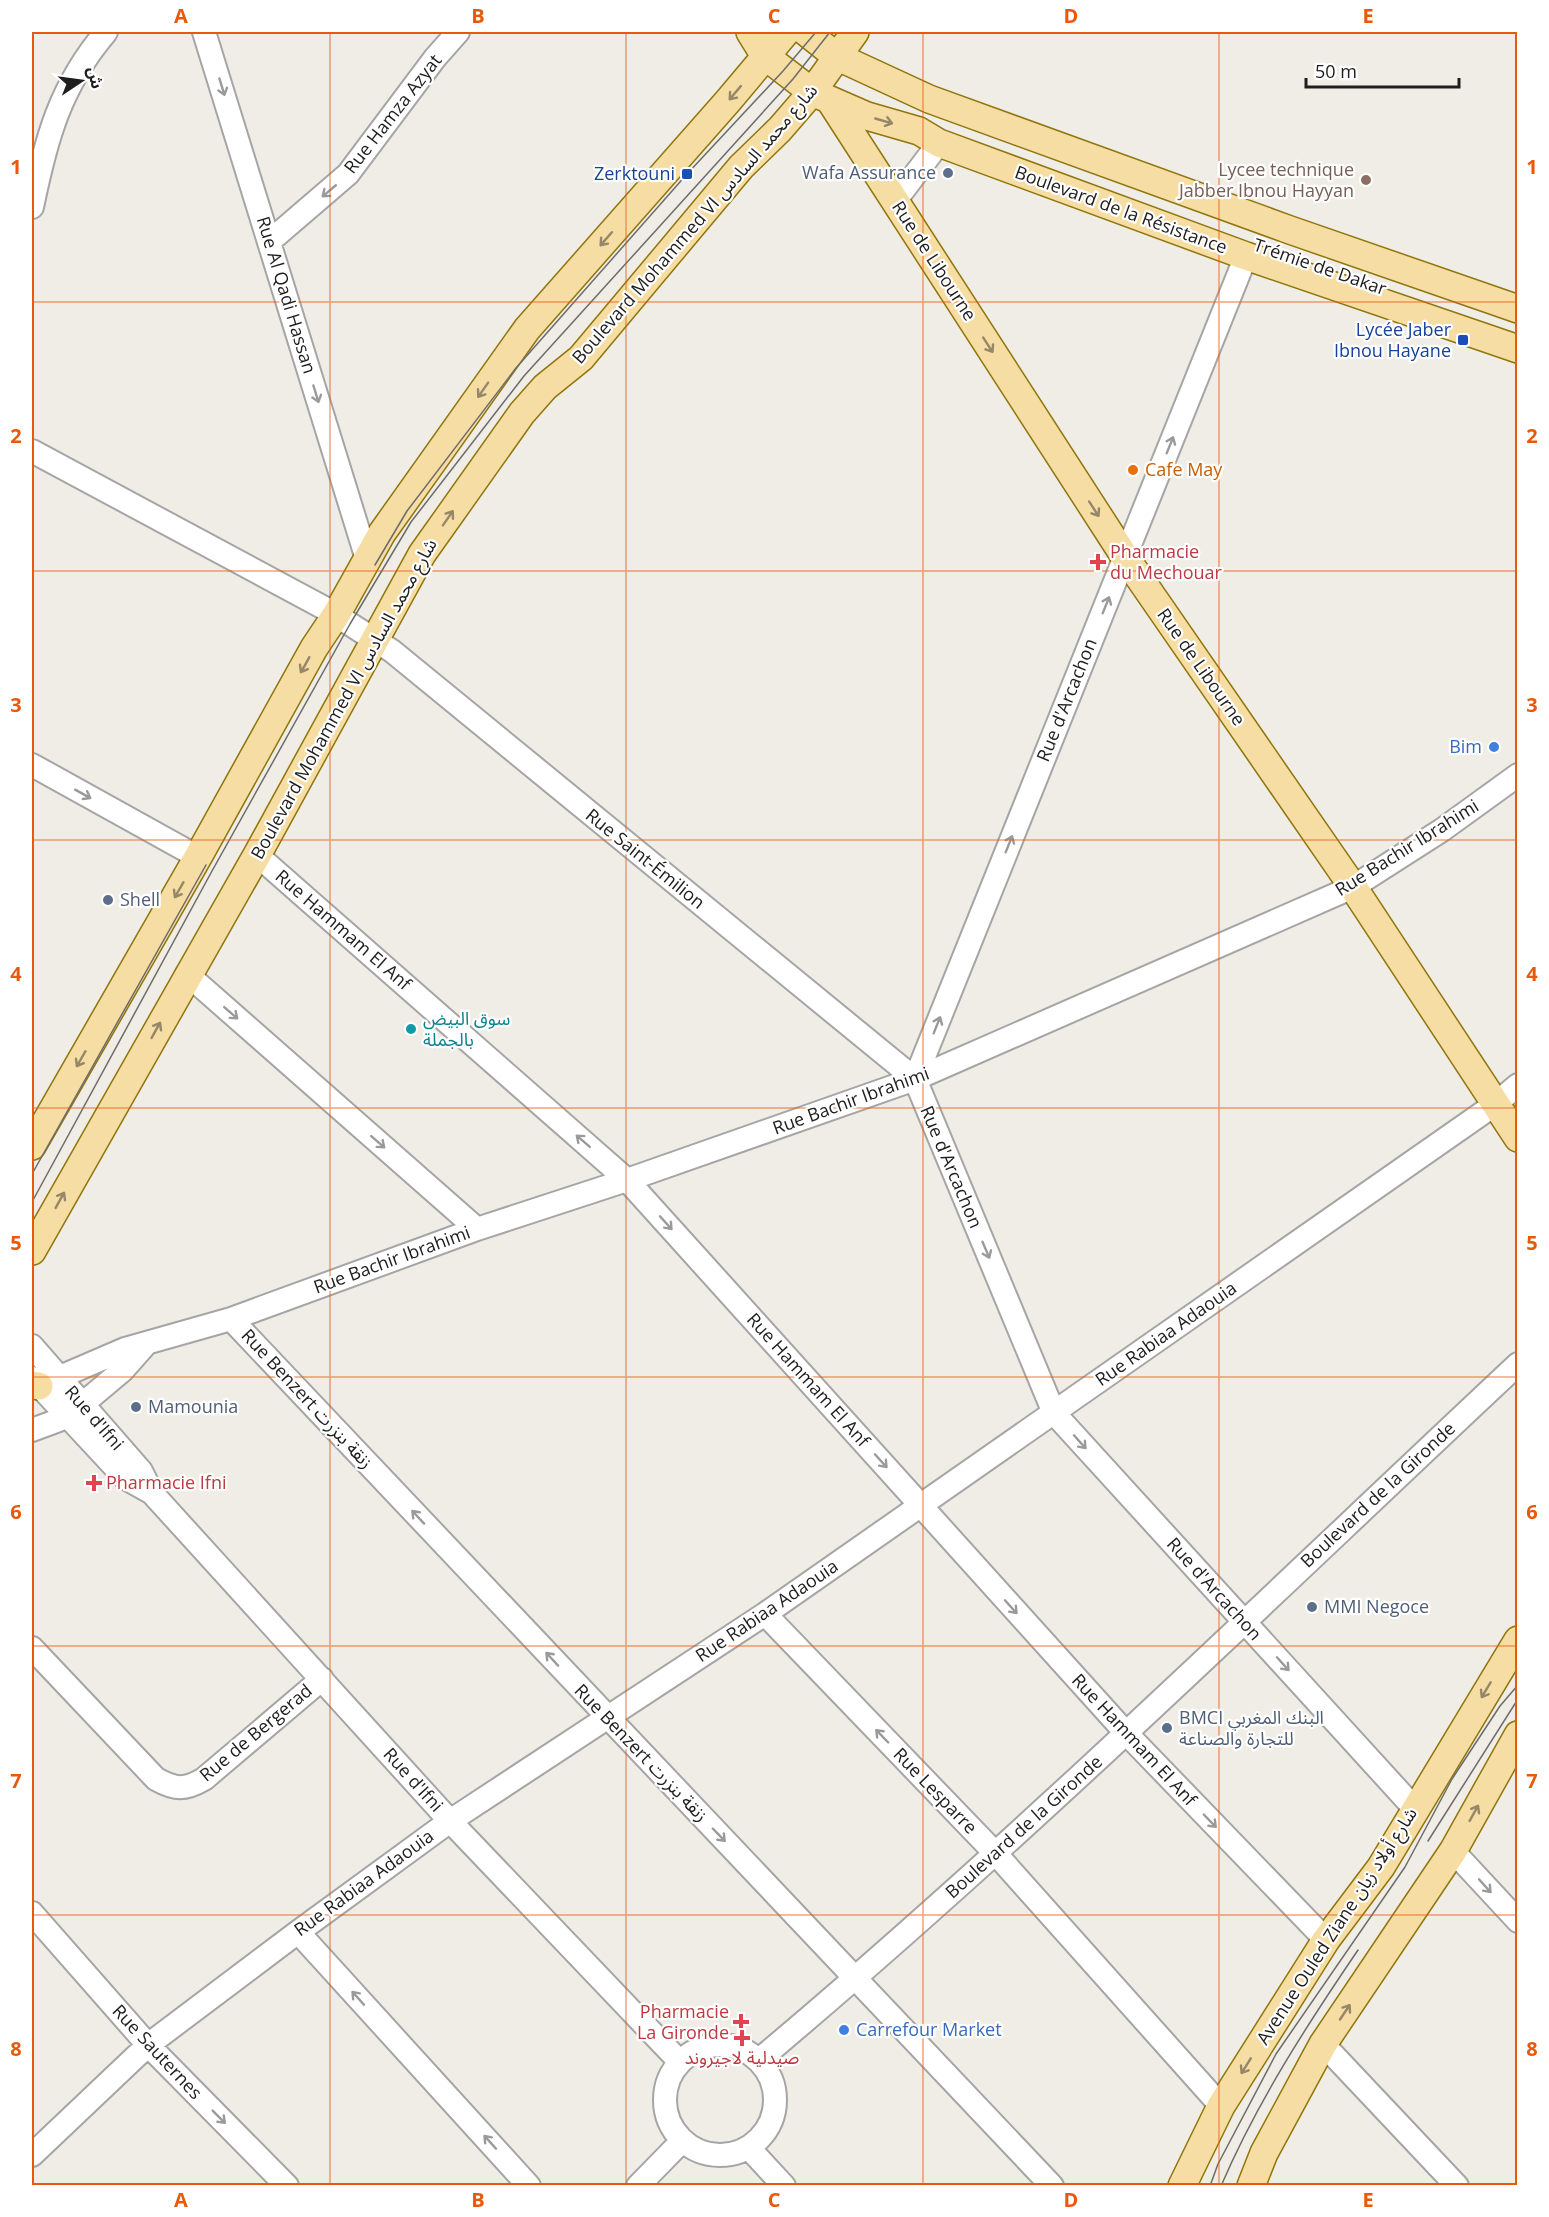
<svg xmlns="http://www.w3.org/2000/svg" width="1549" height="2217" font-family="'Open Sans','Noto Sans Arabic',sans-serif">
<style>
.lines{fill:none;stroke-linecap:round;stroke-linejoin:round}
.minor-casing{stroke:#a5a5a5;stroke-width:26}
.major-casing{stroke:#8f750a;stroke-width:30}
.minor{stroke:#fff;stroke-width:22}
.major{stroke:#f6dda3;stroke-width:27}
.tram{stroke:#6c6c6c;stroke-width:1.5}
.oneway{stroke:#9a9a9a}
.oneway2{stroke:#958767}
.grid{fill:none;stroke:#e8590c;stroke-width:1.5;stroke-opacity:0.55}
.service-dot{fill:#5c6f8a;stroke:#fff;stroke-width:2}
.transit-dot{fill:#1a4fb4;stroke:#fff;stroke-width:2}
.education-dot{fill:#8d6e63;stroke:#fff;stroke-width:2}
.food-dot{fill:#e8710a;stroke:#fff;stroke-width:2}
.health-dot{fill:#e0444e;stroke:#fff;stroke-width:2}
.shop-dot{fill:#3f7fe0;stroke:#fff;stroke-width:2}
.culture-dot{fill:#0f9aa8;stroke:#fff;stroke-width:2}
.labels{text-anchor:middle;stroke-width:4.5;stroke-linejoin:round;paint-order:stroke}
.street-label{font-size:18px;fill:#1e1e1e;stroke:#fff}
.education-label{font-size:18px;fill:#785e54;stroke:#fff;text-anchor:end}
.service-label{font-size:18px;fill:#4e5e75;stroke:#fff;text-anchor:start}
.transit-label{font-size:18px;fill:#164399;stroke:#fff;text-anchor:end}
.food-label{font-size:18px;fill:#c56008;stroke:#fff;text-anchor:start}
.health-label{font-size:18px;fill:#be3a42;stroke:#fff;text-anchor:start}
.shop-label{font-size:18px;fill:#366cbe;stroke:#fff;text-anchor:end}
.culture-label{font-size:18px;fill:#0d838f;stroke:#fff;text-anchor:start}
.neatline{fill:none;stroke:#e8590c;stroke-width:2}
.grid-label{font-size:20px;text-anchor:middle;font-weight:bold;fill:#e8590c}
</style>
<rect width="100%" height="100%" fill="#efede5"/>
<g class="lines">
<defs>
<path id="minor" d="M 204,32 L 367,559
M 895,201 L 939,143
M 32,207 C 46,139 60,86 106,32
M 270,241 L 348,174 L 435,58 L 458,32
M 1246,256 L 915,1079 L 1054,1413 L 1415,1809
M 32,451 L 328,610 L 392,651 L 915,1079
M 32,765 L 198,857
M 257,855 L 627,1180 L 1126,1733 L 1326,1940
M 187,974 L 477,1229
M 231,1319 L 1052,2186
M 32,1346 L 141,1471 L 152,1493 L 450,1821 L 680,2062
M 32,1378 L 125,1478 L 152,1493
M 39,1386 L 125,1349 L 231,1319 L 477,1229 L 627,1180 L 915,1079 L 1353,887 L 1442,830 L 1518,775
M 32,1430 L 67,1417 L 123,1370 L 146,1344
M 765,1614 L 996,1854 L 1221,2106
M 32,1648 L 156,1779 C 176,1790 185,1790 204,1779 L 322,1679
M 1453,1851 L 1518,1921
M 32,1913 L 148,2045 L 287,2186
M 298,1932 L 529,2186
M 1323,2044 L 1457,2186
M665 2100a55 55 0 1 1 110 0a55 55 0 1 1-110 0Z
M 759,2060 C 1022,1839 1267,1599 1518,1364
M 749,2148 L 784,2186
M 32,2155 L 148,2045 L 298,1932 L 450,1821 L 765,1614 L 1494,1105 L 1518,1085
M 638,2186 L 682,2141"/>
<path id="major" d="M 750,32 L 765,56 L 812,92 L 867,116 L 919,131 L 939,143 L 1246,256 L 1518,349
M 806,32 L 836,56 L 929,99 L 1290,230 L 1518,309
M 831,102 L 1125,557 L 1353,887 L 1518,1138
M 32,1146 L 198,857 L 314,648 L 336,615 L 382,533 L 527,329 L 728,101 L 786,32
M 32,1251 L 257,855 L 422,554 L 522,413 L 545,387 L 581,358 L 741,167 L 780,129 L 812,92 L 855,32
M 32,1385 L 39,1386
M 1182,2186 L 1221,2106 L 1326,1940 L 1381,1867 L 1518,1640
M 1251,2186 L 1264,2153 L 1323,2044 L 1453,1851 L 1518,1735"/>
</defs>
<use href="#minor" class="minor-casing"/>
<use href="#major" class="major-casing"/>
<use href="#minor" class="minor"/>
<use href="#major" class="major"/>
<path class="tram" d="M 375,565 L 407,511 L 516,368 L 687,174 L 783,71 L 816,32
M 32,1174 L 206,865
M 32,1202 L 212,871 L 350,624 L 411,522 L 524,376 L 793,79 L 830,32
M 1428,1841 L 1518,1699
M 1210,2186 L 1218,2164 L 1276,2054 L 1405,1867 L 1452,1779 L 1500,1706 L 1518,1685
M 1221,2186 C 1257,2102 1307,2025 1358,1950"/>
</g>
<defs><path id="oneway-shaft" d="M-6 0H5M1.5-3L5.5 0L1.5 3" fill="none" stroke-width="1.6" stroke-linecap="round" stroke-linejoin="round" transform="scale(1.5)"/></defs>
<g class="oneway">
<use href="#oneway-shaft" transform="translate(222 87) rotate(73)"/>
<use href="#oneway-shaft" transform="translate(329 191) rotate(140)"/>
<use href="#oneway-shaft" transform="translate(316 394) rotate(73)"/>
<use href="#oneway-shaft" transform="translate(1170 445) rotate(-68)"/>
<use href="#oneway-shaft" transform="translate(1106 605) rotate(-68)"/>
<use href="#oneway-shaft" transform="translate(83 794) rotate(29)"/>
<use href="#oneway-shaft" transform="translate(1009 844) rotate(-68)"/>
<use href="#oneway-shaft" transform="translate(231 1013) rotate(41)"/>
<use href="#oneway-shaft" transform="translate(937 1025) rotate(-68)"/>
<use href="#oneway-shaft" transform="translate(583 1141) rotate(-139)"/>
<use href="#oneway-shaft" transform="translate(378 1142) rotate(41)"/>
<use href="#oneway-shaft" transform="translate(666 1223) rotate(48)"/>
<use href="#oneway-shaft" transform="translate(986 1250) rotate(67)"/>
<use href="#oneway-shaft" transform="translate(1080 1442) rotate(48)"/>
<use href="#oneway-shaft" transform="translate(881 1461) rotate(48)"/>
<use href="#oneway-shaft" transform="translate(418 1517) rotate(-133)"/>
<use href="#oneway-shaft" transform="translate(1011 1607) rotate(48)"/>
<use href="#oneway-shaft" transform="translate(552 1659) rotate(-133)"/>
<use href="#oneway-shaft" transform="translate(1283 1664) rotate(48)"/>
<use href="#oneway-shaft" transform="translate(882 1736) rotate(-134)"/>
<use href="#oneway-shaft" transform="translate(1210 1821) rotate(46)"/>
<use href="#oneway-shaft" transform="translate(719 1835) rotate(46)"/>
<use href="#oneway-shaft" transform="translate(1485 1886) rotate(48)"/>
<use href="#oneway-shaft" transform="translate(358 1998) rotate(-132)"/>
<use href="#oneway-shaft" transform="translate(219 2117) rotate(45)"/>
<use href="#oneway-shaft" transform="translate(490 2142) rotate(-132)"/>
</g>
<g class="oneway2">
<use href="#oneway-shaft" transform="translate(735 93) rotate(130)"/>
<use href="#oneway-shaft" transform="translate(884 121) rotate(16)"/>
<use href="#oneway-shaft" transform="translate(606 239) rotate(131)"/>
<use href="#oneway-shaft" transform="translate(988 345) rotate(57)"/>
<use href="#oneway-shaft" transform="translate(483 390) rotate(125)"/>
<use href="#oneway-shaft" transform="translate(1094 509) rotate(57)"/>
<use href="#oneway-shaft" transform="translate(448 518) rotate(-55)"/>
<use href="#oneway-shaft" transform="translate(305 665) rotate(119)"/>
<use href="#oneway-shaft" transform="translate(179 890) rotate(120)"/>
<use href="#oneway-shaft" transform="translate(156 1030) rotate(-61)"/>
<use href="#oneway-shaft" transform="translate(81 1059) rotate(120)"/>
<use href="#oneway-shaft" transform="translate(60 1200) rotate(-61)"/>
<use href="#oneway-shaft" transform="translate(1486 1690) rotate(121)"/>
<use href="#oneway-shaft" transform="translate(1474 1813) rotate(-61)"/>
<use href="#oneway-shaft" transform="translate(1345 2012) rotate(-56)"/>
<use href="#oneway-shaft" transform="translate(1246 2066) rotate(122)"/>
</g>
<path class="grid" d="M 330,32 L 330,2186M 626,32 L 626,2186M 923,32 L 923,2186M 1219,32 L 1219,2186M 32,302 L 1518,302M 32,571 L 1518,571M 32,840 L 1518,840M 32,1108 L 1518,1108M 32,1377 L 1518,1377M 32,1646 L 1518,1646M 32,1915 L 1518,1915"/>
<g class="service-dot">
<circle cx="948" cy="173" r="6"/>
<circle cx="108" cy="900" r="6"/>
<circle cx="136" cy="1407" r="6"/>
<circle cx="1312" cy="1607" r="6"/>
<circle cx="1167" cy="1728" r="6"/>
</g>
<g class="transit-dot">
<rect x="681" y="168" width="12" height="12" rx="3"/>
<rect x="1457" y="334" width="12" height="12" rx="3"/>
</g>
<circle class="education-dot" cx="1366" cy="180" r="6"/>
<circle class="food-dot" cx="1133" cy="470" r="6"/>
<g class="health-dot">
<path d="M1095 553h6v6h6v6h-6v6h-6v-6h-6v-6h6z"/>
<path d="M91 1474h6v6h6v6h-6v6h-6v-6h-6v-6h6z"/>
<path d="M738 2013h6v6h6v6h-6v6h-6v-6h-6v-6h6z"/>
<path d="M739 2029h6v6h6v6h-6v6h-6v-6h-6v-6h6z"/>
</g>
<g class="shop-dot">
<circle cx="1494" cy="747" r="6"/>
<circle cx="844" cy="2030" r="6"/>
</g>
<circle class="culture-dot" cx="411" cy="1029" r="6"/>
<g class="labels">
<g class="street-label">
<text transform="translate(393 114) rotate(-52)" y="6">Rue Hamza Azyat</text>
<text transform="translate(1121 210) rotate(20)" y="6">Boulevard de la Résistance</text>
<text transform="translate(695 224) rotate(-49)" y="6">Boulevard Mohammed VI شارع محمد السادس</text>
<text transform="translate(934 261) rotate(57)" y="6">Rue de Libourne</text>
<text transform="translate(1320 267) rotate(19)" y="6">Trémie de Dakar</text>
<text transform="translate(286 295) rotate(73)" y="6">Rue Al Qadi Hassan</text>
<text transform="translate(1201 667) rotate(55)" y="6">Rue de Libourne</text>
<text transform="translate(344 699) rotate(-61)" y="6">Boulevard Mohammed VI شارع محمد السادس</text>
<text transform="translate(1067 700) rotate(-68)" y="6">Rue d'Arcachon</text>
<text transform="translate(1407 848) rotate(-32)" y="6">Rue Bachir Ibrahimi</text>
<text transform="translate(645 859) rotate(39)" y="6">Rue Saint-Émilion</text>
<text transform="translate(343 930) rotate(41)" y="6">Rue Hammam El Anf</text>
<text transform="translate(851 1101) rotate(-20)" y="6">Rue Bachir Ibrahimi</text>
<text transform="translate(951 1167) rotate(67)" y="6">Rue d'Arcachon</text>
<text transform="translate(392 1260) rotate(-20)" y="6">Rue Bachir Ibrahimi</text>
<text transform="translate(1166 1334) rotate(-35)" y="6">Rue Rabiaa Adaouia</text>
<text transform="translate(808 1380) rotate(48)" y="6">Rue Hammam El Anf</text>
<text transform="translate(307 1399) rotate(47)" y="6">Rue Benzert زنقة بنزرت</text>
<text transform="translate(94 1418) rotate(49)" y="6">Rue d'Ifni</text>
<text transform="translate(1378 1495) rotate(-43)" y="6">Boulevard de la Gironde</text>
<text transform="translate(1214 1589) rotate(48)" y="6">Rue d'Arcachon</text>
<text transform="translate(767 1611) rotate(-34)" y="6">Rue Rabiaa Adaouia</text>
<text transform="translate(256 1733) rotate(-40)" y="6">Rue de Bergerad</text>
<text transform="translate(1134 1740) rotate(47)" y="6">Rue Hammam El Anf</text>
<text transform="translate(641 1753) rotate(46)" y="6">Rue Benzert زنقة بنزرت</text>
<text transform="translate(413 1780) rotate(48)" y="6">Rue d'Ifni</text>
<text transform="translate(935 1791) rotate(46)" y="6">Rue Lesparre</text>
<text transform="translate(1024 1827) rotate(-42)" y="6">Boulevard de la Gironde</text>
<text transform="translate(364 1883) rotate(-36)" y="6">Rue Rabiaa Adaouia</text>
<text transform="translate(1337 1926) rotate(-57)" y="6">Avenue Ouled Ziane شارع أولاد زيان</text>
<text transform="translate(157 2052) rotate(47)" y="6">Rue Sauternes</text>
</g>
<g class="education-label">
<text x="1354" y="176">Lycee technique<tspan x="1354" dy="21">Jabber Ibnou Hayyan</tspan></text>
</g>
<g class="service-label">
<text x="936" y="179" text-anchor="end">Wafa Assurance</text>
<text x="120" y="906">Shell</text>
<text x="148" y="1413">Mamounia</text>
<text x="1324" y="1613">MMI Negoce</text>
<text x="1179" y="1724">BMCI البنك المغربي<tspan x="1179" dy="21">للتجارة والصناعة</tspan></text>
</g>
<g class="transit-label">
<text x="675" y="180">Zerktouni</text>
<text x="1451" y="336">Lycée Jaber<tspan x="1451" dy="21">Ibnou Hayane</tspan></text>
</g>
<g class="food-label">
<text x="1145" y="476">Cafe May</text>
</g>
<g class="health-label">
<text x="1110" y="558">Pharmacie<tspan x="1110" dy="21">du Mechouar</tspan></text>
<text x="106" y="1489">Pharmacie Ifni</text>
<text x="729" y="2018" text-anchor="end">Pharmacie<tspan x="729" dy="21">La Gironde</tspan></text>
<text x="742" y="2064" text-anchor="middle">صيدلية لاجيروند</text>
</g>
<g class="shop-label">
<text x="1482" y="753">Bim</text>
<text x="856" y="2036" text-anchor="start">Carrefour Market</text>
</g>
<g class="culture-label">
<text x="423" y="1025">سوق البيض<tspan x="423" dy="21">بالجملة</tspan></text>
</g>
</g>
<rect width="1549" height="2217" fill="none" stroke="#ffffff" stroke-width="66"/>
<g transform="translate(81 81) rotate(77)" stroke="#ffffff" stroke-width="4.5" paint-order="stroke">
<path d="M0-4.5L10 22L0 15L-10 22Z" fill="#1e1e1e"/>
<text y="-9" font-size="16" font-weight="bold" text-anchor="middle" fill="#1e1e1e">ش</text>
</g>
<path d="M1306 78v9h153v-9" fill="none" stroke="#1e1e1e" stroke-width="3"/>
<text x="1315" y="78" font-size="18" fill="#1e1e1e" stroke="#ffffff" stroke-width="4.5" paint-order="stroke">50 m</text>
<rect x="33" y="33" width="1483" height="2151" class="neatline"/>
<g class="grid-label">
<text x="181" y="23">A</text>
<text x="478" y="23">B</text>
<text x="774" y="23">C</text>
<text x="1071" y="23">D</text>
<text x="1368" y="23">E</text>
<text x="16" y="174">1</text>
<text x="1532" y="174">1</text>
<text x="16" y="443">2</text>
<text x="1532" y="443">2</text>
<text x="16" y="712">3</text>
<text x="1532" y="712">3</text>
<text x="16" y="981">4</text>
<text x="1532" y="981">4</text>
<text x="16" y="1250">5</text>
<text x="1532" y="1250">5</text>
<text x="16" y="1519">6</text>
<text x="1532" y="1519">6</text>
<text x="16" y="1788">7</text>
<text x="1532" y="1788">7</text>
<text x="16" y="2056">8</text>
<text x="1532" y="2056">8</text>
<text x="181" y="2207">A</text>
<text x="478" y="2207">B</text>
<text x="774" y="2207">C</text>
<text x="1071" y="2207">D</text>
<text x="1368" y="2207">E</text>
</g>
</svg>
